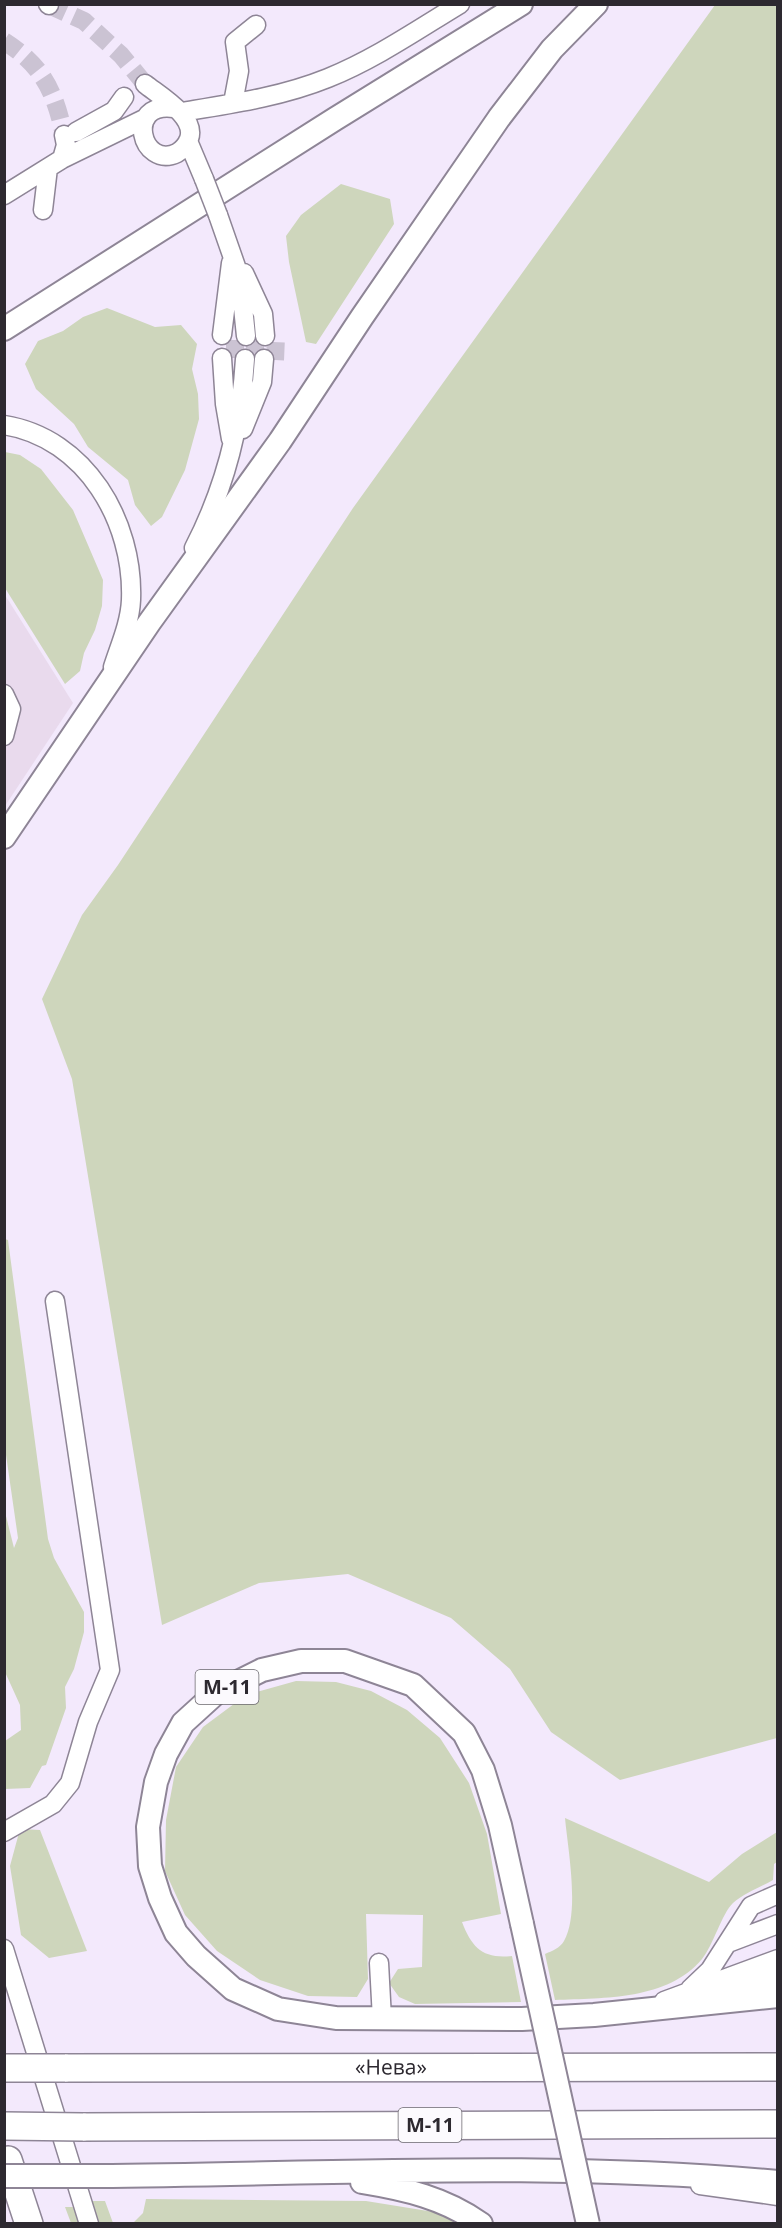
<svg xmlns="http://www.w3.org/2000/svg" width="782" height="2228" font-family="'Open Sans',sans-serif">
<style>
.commercial{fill:#e9daed}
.green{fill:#ced6bc}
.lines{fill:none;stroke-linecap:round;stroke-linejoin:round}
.minor-tunnel{stroke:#cbc3d3;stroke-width:18;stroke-dasharray:18 9;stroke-linecap:butt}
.minor-casing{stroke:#8e8596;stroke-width:21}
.major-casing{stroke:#8e8596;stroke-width:26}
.highway-casing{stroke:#8e8596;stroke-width:30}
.minor{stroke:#fff;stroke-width:18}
.major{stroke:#fff;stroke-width:22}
.highway{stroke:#fff;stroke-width:27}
.minor-bridge-casing{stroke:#8e8596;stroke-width:21;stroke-linecap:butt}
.major-bridge-casing{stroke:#8e8596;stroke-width:26;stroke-linecap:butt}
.highway-bridge-casing{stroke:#8e8596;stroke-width:30;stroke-linecap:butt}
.minor-bridge{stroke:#fff;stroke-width:18}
.major-bridge{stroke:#fff;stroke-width:22}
.highway-bridge{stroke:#fff;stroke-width:27}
.labels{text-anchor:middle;stroke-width:4.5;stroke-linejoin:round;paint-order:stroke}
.shield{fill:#fcfafe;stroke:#6b686e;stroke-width:1.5}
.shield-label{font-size:20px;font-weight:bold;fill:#2d2930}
.street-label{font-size:21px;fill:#2d2930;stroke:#fcfafe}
</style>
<rect width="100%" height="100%" fill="#f3e9fc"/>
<path class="commercial" d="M 5,595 L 73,703 L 5,806 Z"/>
<path class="green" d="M 715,5 L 778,5 L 777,1738 L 620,1780 L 551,1732 L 510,1669 L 451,1618 L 348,1574 L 259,1583 L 162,1625 L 72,1079 L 42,999 L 82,915 L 118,865 L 353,508 Z
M 341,184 L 390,199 L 394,224 L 316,344 L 306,342 L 289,262 L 286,236 L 301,215 Z
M 107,308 L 155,327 L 181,325 L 197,344 L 192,369 L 198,394 L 199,419 L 185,470 L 162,517 L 151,526 L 135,505 L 128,480 L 88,447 L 74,424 L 36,389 L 25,364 L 38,341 L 63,331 L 83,317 Z
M 5,452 L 20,455 L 41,469 L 73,510 L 103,580 L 102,606 L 95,630 L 84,653 L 80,671 L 65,684 L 5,588 Z
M 5,1239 L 8,1240 L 48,1539 L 54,1558 L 84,1612 L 84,1632 L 74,1669 L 65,1687 L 66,1708 L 46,1765 L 42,1766 L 30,1788 L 5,1789 L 5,1741 L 21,1730 L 20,1705 L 5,1672 L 5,1512 L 14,1548 L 18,1538 L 4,1441 Z
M 296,1681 L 336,1682 L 371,1691 L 407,1710 L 440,1738 L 469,1783 L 487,1834 L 501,1914 L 462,1922 C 472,1948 483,1959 512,1956 L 521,2002 L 415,2004 L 399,1997 L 389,1983 L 398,1969 L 422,1967 L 423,1915 L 366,1914 L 368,1979 L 357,1997 L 308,1996 L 260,1980 L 217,1951 L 185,1915 L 165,1871 L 166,1820 L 176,1767 L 203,1727 L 246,1695 Z
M 565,1818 L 709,1882 L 742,1854 L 777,1832 L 777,1862 L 774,1864 L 773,1880 C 761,1887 744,1893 733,1903 C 722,1913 713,1946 702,1959 C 668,2000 604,1998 555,2000 L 545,1954 C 552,1951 560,1948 564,1941 C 580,1913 568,1850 565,1818 Z
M 20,1829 L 40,1830 L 87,1951 L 49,1958 L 21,1935 L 10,1866 Z
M 146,2199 L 366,2201 L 434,2212 L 457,2223 L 133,2223 L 143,2213 Z
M 91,2201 L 105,2201 L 113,2223 L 98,2223 Z
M 65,2207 L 76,2207 L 81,2223 L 71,2223 Z"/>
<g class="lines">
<path class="minor-tunnel" d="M 49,5 L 84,21 L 121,55 L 145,84
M 4,41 C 43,66 55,92 64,135 L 76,132
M 235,358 L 235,336
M 255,359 L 255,336
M 275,360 L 276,337"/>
<defs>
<path id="minor" d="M 48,4 L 49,5
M 145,84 C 160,96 197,117 189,139 C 187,144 182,150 177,153 C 141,170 124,101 174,108
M 233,103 L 239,71 L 235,42 L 256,25
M 182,112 C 231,104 281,97 328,78 C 375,59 417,30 460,4
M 76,132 L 114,111 L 124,97
M 188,141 L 204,179
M 62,159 L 66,145 L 64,135
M 4,195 L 62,159 L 146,118
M 43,210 L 48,168
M 218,215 L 240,278 L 246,336
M 244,273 L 263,314 L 265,336
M 222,335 L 231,263
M 222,358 L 225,404 L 231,439
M 4,425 C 86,438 134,522 131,600 C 130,623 120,645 113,667
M 243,429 L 262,382 L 264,359
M 194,548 C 225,488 241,425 245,359
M 4,694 L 11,709 L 4,736
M 4,1832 L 53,1804 L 70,1783 L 88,1722 L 110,1670 L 55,1301
M 728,1943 L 778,1924
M 4,1949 L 89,2224
M 379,1963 L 382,2019
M 690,1989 L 710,1970 L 751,1906 L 778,1894
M 716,1996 L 778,1977
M 664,2001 L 778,1959
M 700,2185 L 778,2196"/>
<path id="major" d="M 4,329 L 335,119 L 521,4
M 4,837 L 149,623 L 280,441 L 362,317 L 499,118 L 552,49 L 596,4
M 522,1924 L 500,1825 L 483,1770 L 464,1733 L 413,1685 L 345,1661 L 301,1661 L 262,1670 L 216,1693 L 183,1723 L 166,1754 L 156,1782 L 148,1827 L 150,1866 L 160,1898 L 176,1933 L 196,1956 L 233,1989 L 278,2009 L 336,2018 L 522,2019 L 594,2015 L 778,1996
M 98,2176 C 324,2174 552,2161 778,2182
M 362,2182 C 405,2189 445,2198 481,2224"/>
<g id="highway">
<path id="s1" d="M 65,2068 L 778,2067"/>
<path d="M 83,2127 L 778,2124"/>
<path d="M 8,2160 L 29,2224"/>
</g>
</defs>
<use href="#minor" class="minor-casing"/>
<use href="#major" class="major-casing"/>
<use href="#highway" class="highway-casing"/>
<use href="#minor" class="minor"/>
<use href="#major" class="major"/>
<use href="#highway" class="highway"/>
<defs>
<path id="minor-bridge" d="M 204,179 L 218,215"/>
<path id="major-bridge" d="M 522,1924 L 588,2224
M 4,2176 L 98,2176"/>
<path id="highway-bridge" d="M 4,2068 L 65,2068
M 4,2126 L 83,2127"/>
</defs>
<use href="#minor-bridge" class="minor-bridge-casing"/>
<use href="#major-bridge" class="major-bridge-casing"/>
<use href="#highway-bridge" class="highway-bridge-casing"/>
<use href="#minor-bridge" class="minor-bridge"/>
<use href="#major-bridge" class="major-bridge"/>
<use href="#highway-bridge" class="highway-bridge"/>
</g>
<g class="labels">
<g class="shield">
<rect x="195.5" y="1670" width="63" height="34" rx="4.5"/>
<rect x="398.5" y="2108" width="63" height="34" rx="4.5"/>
</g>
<g class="shield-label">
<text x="227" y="1694">М-11</text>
<text x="430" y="2132">М-11</text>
</g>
<g class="street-label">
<text dy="7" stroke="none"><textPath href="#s1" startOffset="326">«Нева»</textPath></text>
</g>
</g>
<rect width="782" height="2228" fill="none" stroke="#2d2930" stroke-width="12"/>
</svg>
